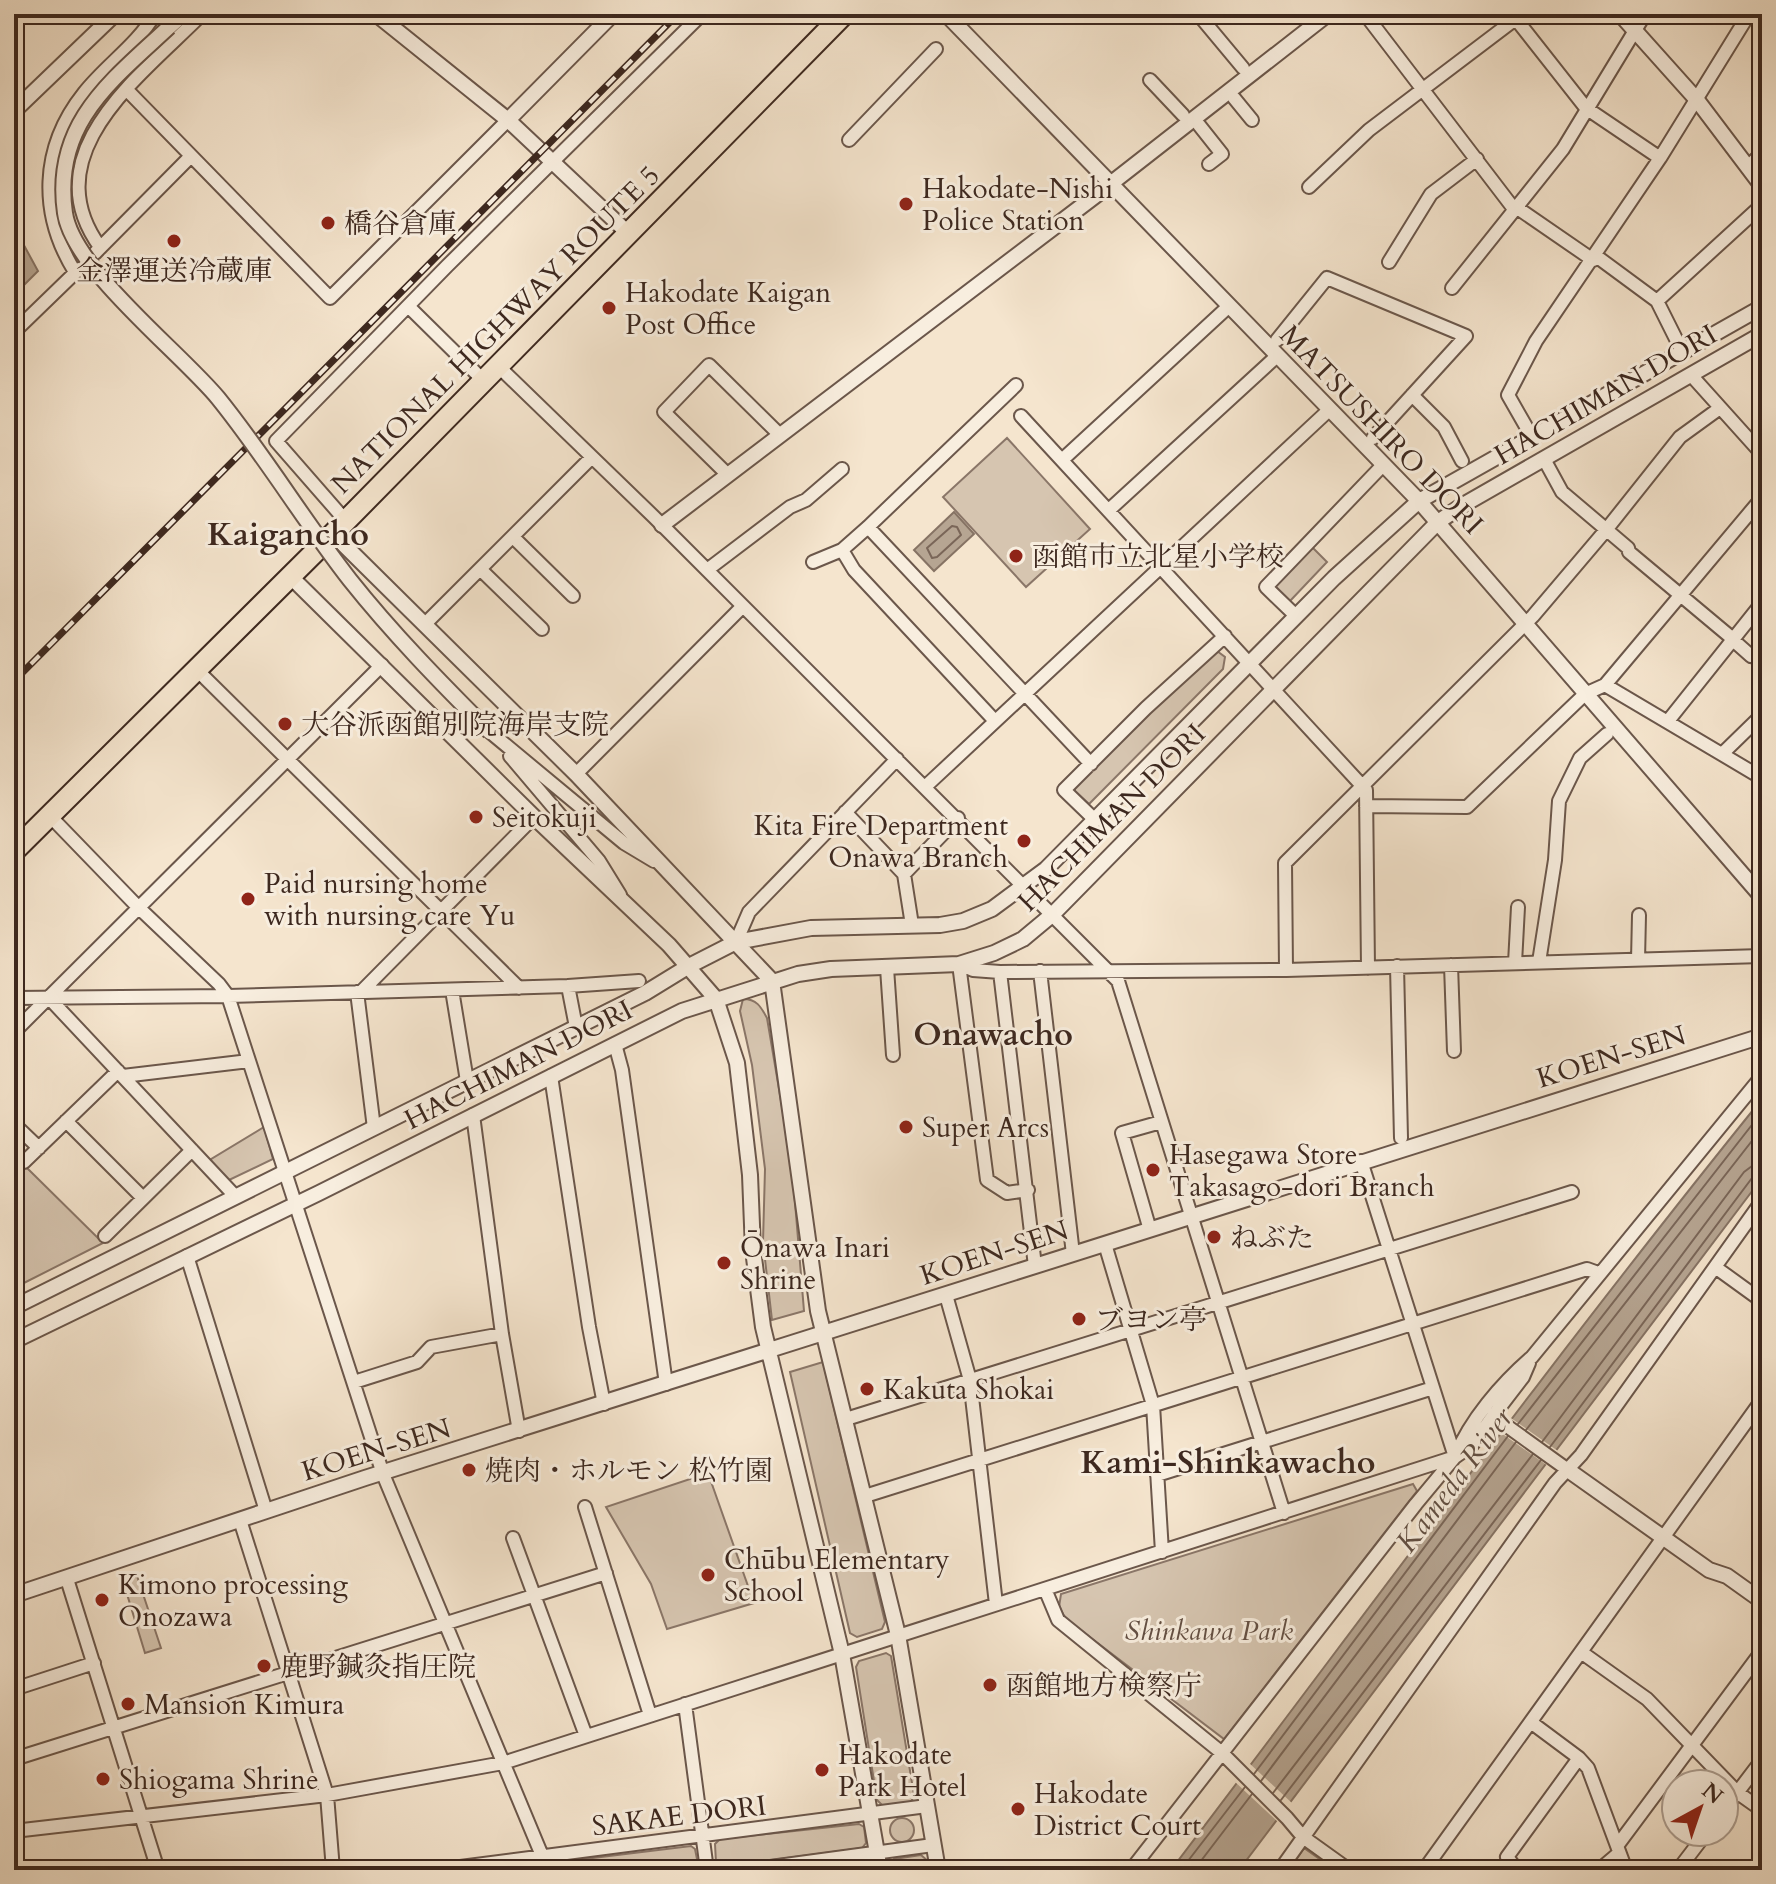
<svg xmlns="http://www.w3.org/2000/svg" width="1776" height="1884" font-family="Cardo,'Noto Serif JP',serif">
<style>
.green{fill:#d6c5b0;stroke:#8a7668;stroke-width:2}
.water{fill:#b6a592;stroke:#867364;stroke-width:2}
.pier{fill:#f5e5ce}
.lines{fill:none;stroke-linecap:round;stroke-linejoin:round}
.shore{stroke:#7a6658;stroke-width:2}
.minor-casing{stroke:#6b574b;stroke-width:16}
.tertiary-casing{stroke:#6b574b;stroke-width:18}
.trunk-casing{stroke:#3d281f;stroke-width:24}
.minor{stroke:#f8eedf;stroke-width:12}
.tertiary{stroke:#f8eedf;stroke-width:14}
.trunk{stroke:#f5e5ce;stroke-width:20}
.rail-casing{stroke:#3d281f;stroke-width:7}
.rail{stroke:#f8eedf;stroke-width:4;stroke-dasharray:12;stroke-linecap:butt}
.tertiary-bridge-casing{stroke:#6b574b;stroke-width:18;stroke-linecap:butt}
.tertiary-bridge{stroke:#f8eedf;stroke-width:14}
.poi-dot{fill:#8f2418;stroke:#f8eedf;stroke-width:3}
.labels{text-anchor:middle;stroke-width:6;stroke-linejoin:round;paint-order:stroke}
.poi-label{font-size:28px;fill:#3d281f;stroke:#f8eedf;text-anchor:start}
.street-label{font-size:28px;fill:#3d281f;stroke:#f8eedf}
.park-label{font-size:28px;font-style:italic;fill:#634f43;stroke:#f8eedf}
.water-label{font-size:30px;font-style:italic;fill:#614e42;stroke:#f8eedf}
.quarter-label{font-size:32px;font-weight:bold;fill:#3d281f;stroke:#f8eedf}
</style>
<rect width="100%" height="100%" fill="#f5e5ce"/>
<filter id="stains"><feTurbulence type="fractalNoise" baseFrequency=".0025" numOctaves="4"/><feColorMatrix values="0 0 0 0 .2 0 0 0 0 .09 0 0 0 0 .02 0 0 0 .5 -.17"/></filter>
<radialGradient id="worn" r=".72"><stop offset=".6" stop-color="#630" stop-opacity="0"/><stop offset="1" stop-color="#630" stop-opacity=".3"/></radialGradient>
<path class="green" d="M 1007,438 L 1090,529 L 1026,587 L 943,497 Z
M 1312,547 L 1327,562 L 1290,601 L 1275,586 Z
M 1217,651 L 1225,657 L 1223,669 L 1089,804 L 1075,791 L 1075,787 L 1151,709 Z
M 743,999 C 757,999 761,1007 767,1018 L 792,1166 L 804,1311 L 772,1320 L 763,1242 L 765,1169 L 752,1065 L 740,1011 Z
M 264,1127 L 273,1159 L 227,1181 L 208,1161 Z
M 25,1166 L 103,1243 L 14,1288 L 14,1176 Z
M 823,1362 L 885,1622 L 882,1629 L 857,1637 L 850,1633 L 790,1372 Z
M 708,1473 L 754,1603 L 667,1629 L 651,1584 L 606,1507 Z
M 1413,1484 L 1417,1491 L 1224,1739 L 1066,1619 L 1059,1607 L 1061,1594 Z
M 137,1576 L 161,1648 L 145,1653 L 123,1581 Z
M 886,1653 L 891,1656 L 914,1795 L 911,1802 L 883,1806 L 877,1800 L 856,1667 L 859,1661 Z
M890 1830a12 12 0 1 1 24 0a12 12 0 1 1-24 0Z
M 859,1824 L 864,1827 L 866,1843 L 862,1848 L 720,1867 L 716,1863 L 715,1844 L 720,1839 Z
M 691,1846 L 695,1849 L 698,1864 L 694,1869 L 556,1868 L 560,1862 Z
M 1304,1848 L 1335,1870 L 1289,1870 Z
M 921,1855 L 929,1862 L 930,1870 L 890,1870 L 889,1865 L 894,1859 Z"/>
<path class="water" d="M 14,227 L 38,271 L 14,295 Z
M 954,512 L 974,534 L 934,571 L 914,550 Z
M 1762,1099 L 1762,1178 L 1239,1870 L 1171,1870 C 1367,1612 1558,1351 1762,1099 Z"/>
<path class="pier" d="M 1508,1416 L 1558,1451 L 1548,1466 L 1497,1430 Z
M 1248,1762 L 1293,1804 L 1279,1823 L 1234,1781 Z"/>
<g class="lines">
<path class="shore" d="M 952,526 L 957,527 L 961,535 L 937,557 L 932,558 L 927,548 Z
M 1518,1424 L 1762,1112
M 1526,1430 L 1762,1128
M 1542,1442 L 1744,1172 L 1752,1166 L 1762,1164
M 1550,1447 L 1752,1178 L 1762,1174
M 1254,1774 L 1508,1436
M 1261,1781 L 1516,1442
M 1273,1793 L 1533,1454
M 1281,1800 L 1541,1460
M 1181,1870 L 1245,1787
M 1194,1870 L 1252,1794"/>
<defs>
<path id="minor" d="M 1198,14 L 1243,68
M 1365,14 L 1514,209
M 1512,14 L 1586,108 L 1660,158
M 1150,80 L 1183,115
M 127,90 L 330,298 L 508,120
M 1234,98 L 1252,120
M 1199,125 L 1222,154 L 1209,164
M 849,140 L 936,49
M 1748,167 L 1762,153
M 1309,187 L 1369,130 L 1522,14
M 1516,207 L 1593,260
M 100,247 C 32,153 142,75 202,14
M 95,253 L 191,156
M 1596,256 L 1657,301 L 1682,351
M 1389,262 L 1431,194 L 1477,159
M 75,272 C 39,214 40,148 84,93 C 106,65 137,45 155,14
M 1452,288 L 1563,149 L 1645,14
M 1657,301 L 1762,205
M 408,306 L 484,381
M 14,332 L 79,269
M 1277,340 L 1327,278 L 1466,336 L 1373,438
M 498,366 L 654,517 L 1118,981 L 1284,1513
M 1691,375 L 1762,454
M 1412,395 L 1444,427 L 1462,461
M 1021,416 L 1366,790 L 1368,968
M 1532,437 L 1508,395 L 1536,341 L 1660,158 L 1749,14
M 1544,459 L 1562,492 L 1628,548 L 1629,552 L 1733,639
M 1062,460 L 1228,307
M 727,474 L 664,412 L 709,365 L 780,435
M 1109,510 L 1277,356
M 345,520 L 276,441 L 447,266 L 702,14
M 868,527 L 1091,764
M 513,537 L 573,596
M 842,550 L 854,570 L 995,721
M 813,562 L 842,550 L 868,527 L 1016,385
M 480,569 L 542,629
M 707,570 L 790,507 L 806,500 L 842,469
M 1296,616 L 1266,587 L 1383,465
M 425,624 L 592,457
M 1733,640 L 1751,656 L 1762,650
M 196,669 L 519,988
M 1605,685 L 1762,498
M 1668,721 L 1762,603
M 490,732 L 624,843 L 654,861
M 1722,754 L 1762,715
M 510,756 L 599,861 L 620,895
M 576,774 L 742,607
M 926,786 L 1329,410
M 1366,806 L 1467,807 L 1585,694 L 1605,685 L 1762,778
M 845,812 L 904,874 L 912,925
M 49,815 L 138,907 L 219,984 L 228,996 L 383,1474 L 548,1870
M 1094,819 L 1064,790 L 1146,708 L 1225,636
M 904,874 L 958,818
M 736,942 L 749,912 L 897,759
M 1638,960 L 1639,915
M 1539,962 L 1555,860 L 1559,801 L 1580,758 L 1607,734
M 1515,963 L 1518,907
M 1451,965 L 1454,1051
M 1397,966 L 1401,1138
M 887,968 L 893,1055
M 1286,970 L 1285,863 L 1533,616 L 1606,530 L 1680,437 L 1720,408
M 1040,971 L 1073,1254
M 1000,972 L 1035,1266
M 568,986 L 639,981
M 452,990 L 467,1081
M 357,992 L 374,1128
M 361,992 L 534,817
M 14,998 L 228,996 L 568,986 L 576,1027
M 49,998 L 236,1197
M 14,1032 L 382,665
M 615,1044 L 622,1070 L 666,1384
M 123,1076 L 249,1061
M 551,1076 L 589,1327 L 604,1404
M 473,1115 L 502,1334 L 519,1431
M 66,1121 L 143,1198
M 14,1124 L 39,1148
M 1361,1161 L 1455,1457
M 24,1162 L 118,1071
M 1028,1190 L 1007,1193 L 987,1180 L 959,964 L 973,970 L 1000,972 L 1286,970 L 1762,956
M 1150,1230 L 1122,1133 L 1161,1122
M 105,1236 L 192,1150
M 1105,1244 L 1153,1405 L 1162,1552
M 187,1256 L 266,1511
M 1715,1267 L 1762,1301
M 946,1295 L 970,1380 L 996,1604
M 354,1382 L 417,1362 L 431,1347 L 502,1334
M 1493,1416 L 1523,1377 L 1529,1363
M 846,1419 L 1572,1192
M 1455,1457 C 1470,1420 1501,1384 1532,1357 L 1762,1076
M 1157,1475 L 1433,1388
M 865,1496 L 1587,1269 L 1598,1273
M 585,1507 L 650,1715
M 240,1520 L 327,1795 L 333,1870
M 513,1538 L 586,1736
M 67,1579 L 158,1870
M 1045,1589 L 1058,1620 L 1222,1753 L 1287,1818 L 1303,1837 L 1349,1870
M 1581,1652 L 1647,1699 L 1738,1793 L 1762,1810
M 14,1689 L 94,1663
M 685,1704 L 707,1870
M 1532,1723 L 1579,1758 L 1588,1768 L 1626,1870
M 14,1759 L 606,1573
M 1724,1810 L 1762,1760
M 14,1831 L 327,1795 L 503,1763 L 1455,1457
M 1617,1846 L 1762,1651
M 437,1870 L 927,1806
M 748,1870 L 933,1845
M 1131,1870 L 1416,1504 L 1455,1457 L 1472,1445 L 1493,1416 L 1568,1470
M 1280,1870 L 1555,1483 L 1581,1455 L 1762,1201
M 1424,1870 L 1762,1400
M 1517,1870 L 1507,1857 L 1579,1758
M 1599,1870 L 1619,1853
M 1678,1870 L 1707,1832
M 1758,1870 L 1762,1865"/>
<path id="tertiary" d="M 376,14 L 508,120 L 629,234
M 946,14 L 1419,501 L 1762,897
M 1620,14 L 1697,100 L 1762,186
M 169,27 L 184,14
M 14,111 L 115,14
M 508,120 L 613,14
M 662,525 L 1095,196 L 1328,14
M 333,534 L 576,774 L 772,981 L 818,1311 L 898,1635 L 938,1870
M 290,576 L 534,817 L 669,945 L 716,999 L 737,1063 L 750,1175 L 753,1250 L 763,1327 L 842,1654 L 880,1870
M 14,1307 L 645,993 L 689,966 L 736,942 L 811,928 L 940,925 L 963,921 L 992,909 L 1046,869 L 1334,578 L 1419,501 L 1762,307
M 14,1341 L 319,1193 L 682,1011 L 798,974 L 831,969 L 959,964 L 994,953 L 1023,939 L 1053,914 L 1438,522 L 1463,505 L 1762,334
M 1568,1470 L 1709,1570 L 1727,1576 L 1762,1601
M 14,1595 L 365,1478 L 1762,1036"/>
<path id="trunk" d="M 14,851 L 333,534 L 844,14"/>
</defs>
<use href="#minor" class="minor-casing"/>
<use href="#tertiary" class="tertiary-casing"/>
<use href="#trunk" class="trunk-casing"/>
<use href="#minor" class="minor"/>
<use href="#tertiary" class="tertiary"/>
<use href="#trunk" class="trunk"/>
<defs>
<path id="rail" d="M 14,681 L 678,14"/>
</defs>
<use href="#rail" class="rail-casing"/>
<use href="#rail" class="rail"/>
<defs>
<path id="tertiary-bridge" d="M 169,27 C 111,81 52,124 65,213 C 73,269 180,352 218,398 C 265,456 304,521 350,580 C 393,634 441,683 490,732"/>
</defs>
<use href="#tertiary-bridge" class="tertiary-bridge-casing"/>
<use href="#tertiary-bridge" class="tertiary-bridge"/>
</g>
<g class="poi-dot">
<circle cx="906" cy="204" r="8"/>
<circle cx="328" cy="223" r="8"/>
<circle cx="174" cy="241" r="8"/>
<circle cx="609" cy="308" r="8"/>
<circle cx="1016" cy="556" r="8"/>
<circle cx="285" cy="724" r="8"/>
<circle cx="476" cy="817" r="8"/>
<circle cx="1024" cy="841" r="8"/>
<circle cx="248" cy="899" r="8"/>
<circle cx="906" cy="1127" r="8"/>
<circle cx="1153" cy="1170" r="8"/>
<circle cx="1214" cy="1237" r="8"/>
<circle cx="724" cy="1263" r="8"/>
<circle cx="1079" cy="1319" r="8"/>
<circle cx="867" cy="1389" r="8"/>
<circle cx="469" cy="1470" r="8"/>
<circle cx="708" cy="1575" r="8"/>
<circle cx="102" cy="1600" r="8"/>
<circle cx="264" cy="1666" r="8"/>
<circle cx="990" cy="1685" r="8"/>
<circle cx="128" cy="1704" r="8"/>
<circle cx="822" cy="1770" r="8"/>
<circle cx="103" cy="1779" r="8"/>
<circle cx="1018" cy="1809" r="8"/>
</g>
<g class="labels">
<g class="poi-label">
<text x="922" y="198">Hakodate-Nishi<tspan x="922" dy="32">Police Station</tspan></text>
<text x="344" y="233">橋谷倉庫</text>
<text x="174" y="280" text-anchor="middle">金澤運送冷蔵庫</text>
<text x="625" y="302">Hakodate Kaigan<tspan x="625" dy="32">Post Office</tspan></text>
<text x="1032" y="566">函館市立北星小学校</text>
<text x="301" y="734">大谷派函館別院海岸支院</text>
<text x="492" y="827">Seitokuji</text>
<text x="1008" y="835" text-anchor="end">Kita Fire Department<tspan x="1008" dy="32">Onawa Branch</tspan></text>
<text x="264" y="893">Paid nursing home<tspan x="264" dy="32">with nursing care Yu</tspan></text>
<text x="922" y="1137">Super Arcs</text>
<text x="1169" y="1164">Hasegawa Store<tspan x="1169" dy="32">Takasago-dori Branch</tspan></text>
<text x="1230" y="1247">ねぶた</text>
<text x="740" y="1257">Ōnawa Inari<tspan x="740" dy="32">Shrine</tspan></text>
<text x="1095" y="1329">ブヨン亭</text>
<text x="883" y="1399">Kakuta Shokai</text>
<text x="485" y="1480">焼肉・ホルモン 松竹園</text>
<text x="724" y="1569">Chūbu Elementary<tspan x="724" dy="32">School</tspan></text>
<text x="118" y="1594">Kimono processing<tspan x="118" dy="32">Onozawa</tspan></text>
<text x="280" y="1676">鹿野鍼灸指圧院</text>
<text x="1006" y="1695">函館地方検察庁</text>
<text x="144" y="1714">Mansion Kimura</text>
<text x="838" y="1764">Hakodate<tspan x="838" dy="32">Park Hotel</tspan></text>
<text x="119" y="1789">Shiogama Shrine</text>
<text x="1034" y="1803">Hakodate<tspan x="1034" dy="32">District Court</tspan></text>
</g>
<g class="street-label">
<text transform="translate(495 329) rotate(-45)" y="10">NATIONAL HIGHWAY ROUTE 5</text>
<text transform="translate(1605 394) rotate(-30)" y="10">HACHIMAN DORI</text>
<text transform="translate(1382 429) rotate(46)" y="10">MATSUSHIRO DORI</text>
<text transform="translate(1111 817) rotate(-45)" y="10">HACHIMAN DORI</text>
<text transform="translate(1611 1056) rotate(-17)" y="10">KOEN-SEN</text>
<text transform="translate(518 1064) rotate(-27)" y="10">HACHIMAN DORI</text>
<text transform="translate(994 1252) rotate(-18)" y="10">KOEN-SEN</text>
<text transform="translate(376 1449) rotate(-17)" y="10">KOEN-SEN</text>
<text transform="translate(679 1815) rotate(-7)" y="10">SAKAE DORI</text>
</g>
<g class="park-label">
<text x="1209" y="1640">Shinkawa Park</text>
</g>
<g class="water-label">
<text transform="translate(1454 1480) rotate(-53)" y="10">Kameda River</text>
</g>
<g class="quarter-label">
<text x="288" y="545">Kaigancho</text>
<text x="993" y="1045">Onawacho</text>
<text x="1228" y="1473">Kami-Shinkawacho</text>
</g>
</g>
<rect width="1776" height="1884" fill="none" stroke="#f5e5ce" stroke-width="48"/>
<rect x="16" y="16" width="1744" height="1852" fill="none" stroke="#3d281f" stroke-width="4"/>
<rect x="24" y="24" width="1728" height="1836" fill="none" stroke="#3d281f" stroke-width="2"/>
<g transform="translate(1700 1808) rotate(40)"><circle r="38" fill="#f8eedf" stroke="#ad9f92" stroke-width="2"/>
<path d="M0-6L14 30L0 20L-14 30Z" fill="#8f2418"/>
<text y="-12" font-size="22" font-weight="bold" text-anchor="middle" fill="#3d281f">N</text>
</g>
<rect width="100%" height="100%" filter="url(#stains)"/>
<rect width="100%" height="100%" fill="url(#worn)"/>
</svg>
